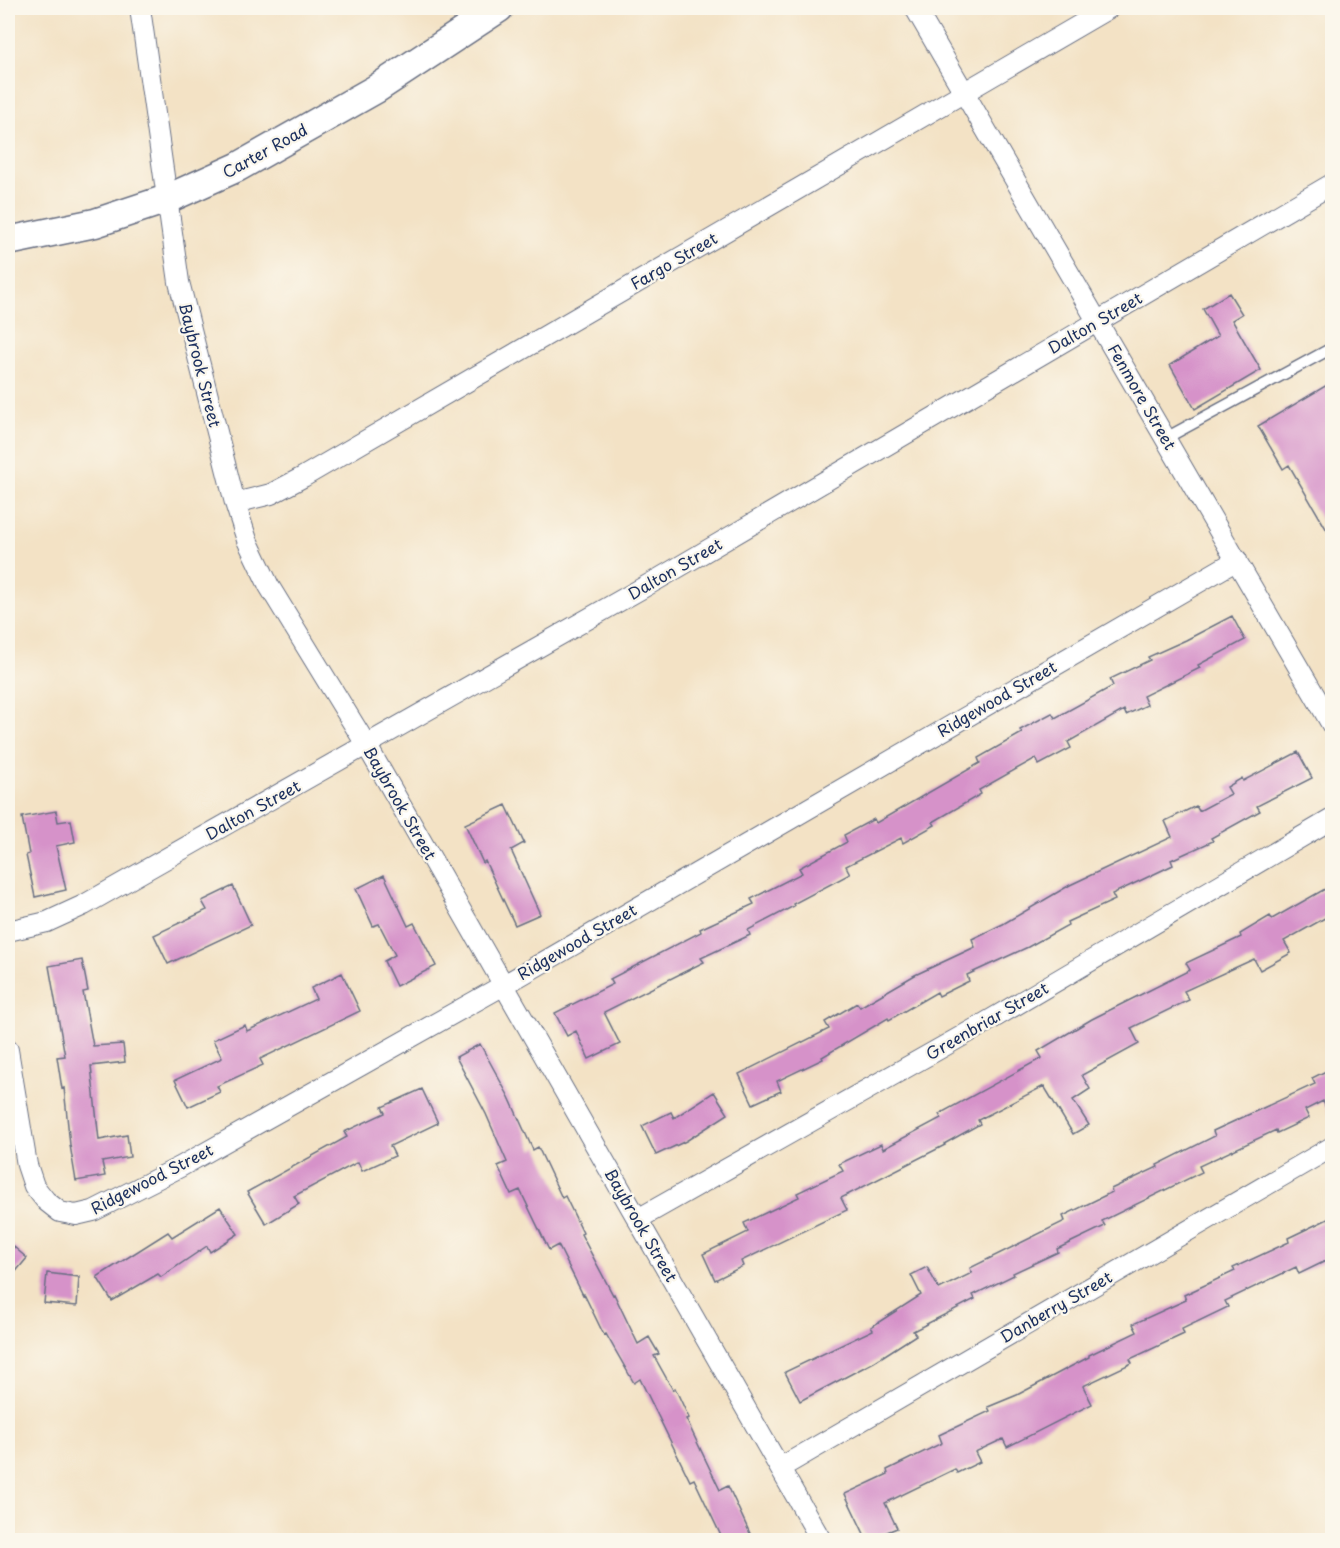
<svg xmlns="http://www.w3.org/2000/svg" width="1340" height="1548" font-family="'Playpen Sans',sans-serif">
<style>
.building{fill:#d692c9}
.lines{fill:none;stroke-linecap:round;stroke-linejoin:round}
.service-casing{stroke:#676e82;stroke-width:13}
.minor-casing{stroke:#676e82;stroke-width:22}
.secondary-casing{stroke:#676e82;stroke-width:31}
.service{stroke:#fff;stroke-width:10}
.minor{stroke:#fff;stroke-width:20}
.secondary{stroke:#fff;stroke-width:28}
.labels{text-anchor:middle;stroke-width:4.5;stroke-linejoin:round;paint-order:stroke}
.street-label{font-size:16px;fill:#1b2f5e;stroke:#fbf7ec}
</style>
<rect width="100%" height="100%" fill="#fbf7ec"/>
<filter id="ink" filterUnits="userSpaceOnUse"><feTurbulence type="fractalNoise" baseFrequency=".0167" numOctaves="2"/><feDisplacementMap in="SourceGraphic" scale="12" xChannelSelector="R" yChannelSelector="G"/><feConvolveMatrix kernelMatrix="1 2 1 2 8 2 1 2 1" color-interpolation-filters="sRGB"/></filter>
<filter id="wash" filterUnits="userSpaceOnUse"><feTurbulence type="fractalNoise" baseFrequency=".008" numOctaves="4" result="noise"/><feDisplacementMap in="SourceGraphic" scale="24" xChannelSelector="R" yChannelSelector="G"/><feGaussianBlur stdDeviation="1.35" result="paint"/><feColorMatrix in="noise" values="0 0 0 0 0 0 0 0 0 0 0 0 0 0 0 0 0 1.4 0 .05"/><feComposite in="paint" operator="in"/></filter>
<g filter="url(#wash)">
<rect width="100%" height="100%" fill="#f3e2c5"/>
<g id="blocks">
<path class="building" d="M 1229,293 L 1242,314 L 1232,320 L 1261,370 L 1195,409 L 1170,365 L 1218,336 L 1203,309 Z
M 1332,382 L 1332,539 L 1289,465 L 1283,469 L 1258,426 Z
M 1232,616 L 1245,640 L 1198,665 L 1200,668 L 1143,696 L 1147,705 L 1126,715 L 1124,710 L 1068,742 L 1071,748 L 1039,765 L 1036,758 L 979,790 L 981,794 L 933,822 L 935,825 L 903,843 L 901,838 L 846,866 L 850,874 L 793,904 L 794,906 L 748,930 L 750,935 L 701,958 L 704,962 L 604,1012 L 620,1044 L 589,1059 L 576,1031 L 567,1036 L 555,1013 L 613,984 L 610,979 L 701,932 L 700,929 L 754,904 L 751,899 L 802,873 L 799,868 L 847,842 L 844,835 L 874,819 L 876,823 L 980,763 L 978,758 L 1022,733 L 1020,730 L 1052,713 L 1055,718 L 1113,686 L 1110,679 L 1150,660 L 1148,657 L 1186,640 Z
M 1298,752 L 1312,778 L 1257,806 L 1260,811 L 1211,838 L 1213,841 L 1171,860 L 1173,865 L 1112,894 L 1115,900 L 1067,922 L 1068,925 L 1028,947 L 967,975 L 969,981 L 939,996 L 937,992 L 889,1020 L 888,1018 L 822,1057 L 823,1059 L 777,1081 L 781,1091 L 753,1104 L 739,1074 L 829,1029 L 825,1022 L 857,1003 L 860,1007 L 915,975 L 975,947 L 972,939 L 1003,924 L 1070,885 L 1172,837 L 1165,821 L 1196,806 L 1199,811 L 1231,794 L 1227,787 L 1242,778 L 1243,781 Z
M 506,805 L 524,843 L 511,850 L 540,914 L 515,925 L 485,861 L 483,863 L 465,824 Z
M 56,811 L 58,822 L 71,820 L 75,842 L 56,846 L 66,890 L 35,897 L 26,855 L 29,854 L 22,817 Z
M 384,875 L 408,926 L 414,923 L 436,966 L 396,986 L 384,961 L 395,955 L 379,924 L 373,926 L 356,889 Z
M 1332,885 L 1332,914 L 1284,941 L 1291,953 L 1260,970 L 1254,959 L 1184,991 L 1189,1000 L 1131,1028 L 1139,1044 L 1082,1075 L 1090,1089 L 1073,1100 L 1089,1125 L 1073,1134 L 1044,1086 L 978,1120 L 980,1124 L 944,1144 L 945,1145 L 841,1198 L 847,1210 L 741,1261 L 743,1266 L 715,1280 L 703,1254 L 748,1232 L 744,1223 L 799,1197 L 797,1193 L 843,1171 L 839,1164 L 881,1144 L 883,1149 L 941,1118 L 939,1114 L 1042,1058 L 1038,1051 L 1092,1019 L 1190,970 L 1186,963 L 1241,937 L 1240,934 L 1270,916 L 1272,919 Z
M 233,886 L 251,925 L 168,964 L 154,935 L 207,910 L 202,901 Z
M 82,960 L 88,991 L 83,992 L 93,1046 L 123,1044 L 125,1062 L 91,1066 L 99,1140 L 127,1135 L 130,1157 L 102,1162 L 105,1176 L 76,1181 L 70,1145 L 64,1088 L 62,1089 L 57,1057 L 65,1056 L 49,966 Z
M 342,973 L 360,1011 L 260,1059 L 263,1065 L 217,1086 L 220,1092 L 188,1107 L 175,1080 L 222,1058 L 213,1040 L 245,1025 L 247,1031 L 316,999 L 311,988 Z
M 480,1044 L 509,1097 L 533,1150 L 538,1147 L 562,1198 L 565,1196 L 583,1233 L 581,1234 L 613,1295 L 614,1294 L 638,1344 L 649,1337 L 659,1354 L 654,1356 L 673,1390 L 675,1388 L 689,1418 L 686,1419 L 720,1490 L 728,1486 L 753,1540 L 723,1540 L 694,1479 L 690,1481 L 640,1379 L 634,1383 L 606,1334 L 604,1335 L 584,1294 L 583,1295 L 558,1245 L 549,1250 L 520,1190 L 511,1194 L 498,1166 L 507,1162 L 486,1114 L 456,1057 Z
M 1332,1068 L 1332,1121 L 1323,1101 L 1305,1110 L 1309,1118 L 1277,1133 L 1276,1130 L 1199,1166 L 1202,1172 L 1102,1221 L 1105,1226 L 1057,1249 L 1058,1252 L 1013,1273 L 1014,1275 L 973,1295 L 975,1299 L 913,1331 L 916,1335 L 874,1362 L 800,1401 L 785,1372 L 873,1330 L 871,1327 L 921,1295 L 911,1275 L 927,1267 L 939,1289 L 972,1273 L 970,1268 L 1065,1221 L 1063,1216 L 1112,1192 L 1111,1189 L 1158,1167 L 1157,1165 L 1215,1136 L 1213,1131 L 1315,1084 L 1312,1078 Z
M 422,1089 L 438,1123 L 390,1146 L 395,1156 L 362,1171 L 358,1162 L 294,1196 L 299,1204 L 266,1224 L 247,1192 L 347,1137 L 344,1132 L 385,1113 L 382,1107 Z
M 714,1092 L 728,1114 L 686,1141 L 656,1155 L 642,1126 L 671,1112 L 674,1118 Z
M 220,1207 L 238,1234 L 210,1252 L 207,1246 L 161,1277 L 158,1274 L 112,1301 L 97,1277 L 168,1232 L 172,1237 Z
M 1332,1217 L 1332,1258 L 1299,1274 L 1296,1267 L 1225,1301 L 1228,1307 L 1182,1329 L 1184,1334 L 1130,1359 L 1132,1363 L 1083,1386 L 1092,1404 L 1007,1447 L 1003,1439 L 975,1452 L 980,1462 L 957,1473 L 955,1469 L 885,1503 L 897,1528 L 867,1540 L 845,1494 L 888,1474 L 887,1470 L 942,1443 L 939,1435 L 990,1411 L 988,1407 L 1017,1395 L 1089,1357 L 1089,1355 L 1137,1332 L 1133,1324 L 1186,1300 L 1184,1295 L 1235,1271 L 1233,1268 L 1289,1242 L 1288,1238 Z
M 8,1242 L 27,1258 L 8,1281 Z
M 47,1273 L 79,1277 L 77,1306 L 44,1303 Z"/>
</g>
</g>
<g filter="url(#ink)">
<use href="#blocks" fill-opacity="0" stroke="#676e82" stroke-width="1.5"/>
<g class="lines">
<defs>
<path id="service" d="M 1166,438 L 1332,348"/>
<path id="minor" d="M 140,8 L 179,282 L 235,503 L 247,540 L 269,586 L 367,746 L 821,1540
M 915,8 L 1332,725
M 235,503 L 271,494 L 303,477 L 1109,8
M 8,931 L 47,922 L 84,905 L 660,578 L 1332,184
M 8,1050 L 27,1165 L 34,1186 L 46,1201 L 60,1212 L 76,1215 L 93,1211 L 180,1167 L 504,985 L 1237,560
M 638,1219 L 985,1023 L 1332,819
M 780,1468 L 1332,1147"/>
<path id="secondary" d="M 8,241 L 95,223 L 167,199 L 238,167 L 376,89 L 499,8"/>
</defs>
<use href="#service" class="service-casing"/>
<use href="#minor" class="minor-casing"/>
<use href="#secondary" class="secondary-casing"/>
<use href="#service" class="service"/>
<use href="#minor" class="minor"/>
<use href="#secondary" class="secondary"/>
</g>
</g>
<g class="labels">
<g class="street-label">
<text transform="translate(265 151) rotate(-29)" y="6">Carter Road</text>
<text transform="translate(674 261) rotate(-30)" y="6">Fargo Street</text>
<text transform="translate(1095 323) rotate(-30)" y="6">Dalton Street</text>
<text transform="translate(200 365) rotate(76)" y="6">Baybrook Street</text>
<text transform="translate(1142 397) rotate(60)" y="6">Fenmore Street</text>
<text transform="translate(675 569) rotate(-30)" y="6">Dalton Street</text>
<text transform="translate(997 699) rotate(-30)" y="6">Ridgewood Street</text>
<text transform="translate(400 803) rotate(60)" y="6">Baybrook Street</text>
<text transform="translate(253 810) rotate(-29)" y="6">Dalton Street</text>
<text transform="translate(577 942) rotate(-30)" y="6">Ridgewood Street</text>
<text transform="translate(987 1021) rotate(-30)" y="6">Greenbriar Street</text>
<text transform="translate(152 1179) rotate(-27)" y="6">Ridgewood Street</text>
<text transform="translate(641 1225) rotate(60)" y="6">Baybrook Street</text>
<text transform="translate(1056 1307) rotate(-30)" y="6">Danberry Street</text>
</g>
</g>
<rect width="1340" height="1548" fill="none" stroke="#fbf7ec" stroke-width="30"/>
</svg>
